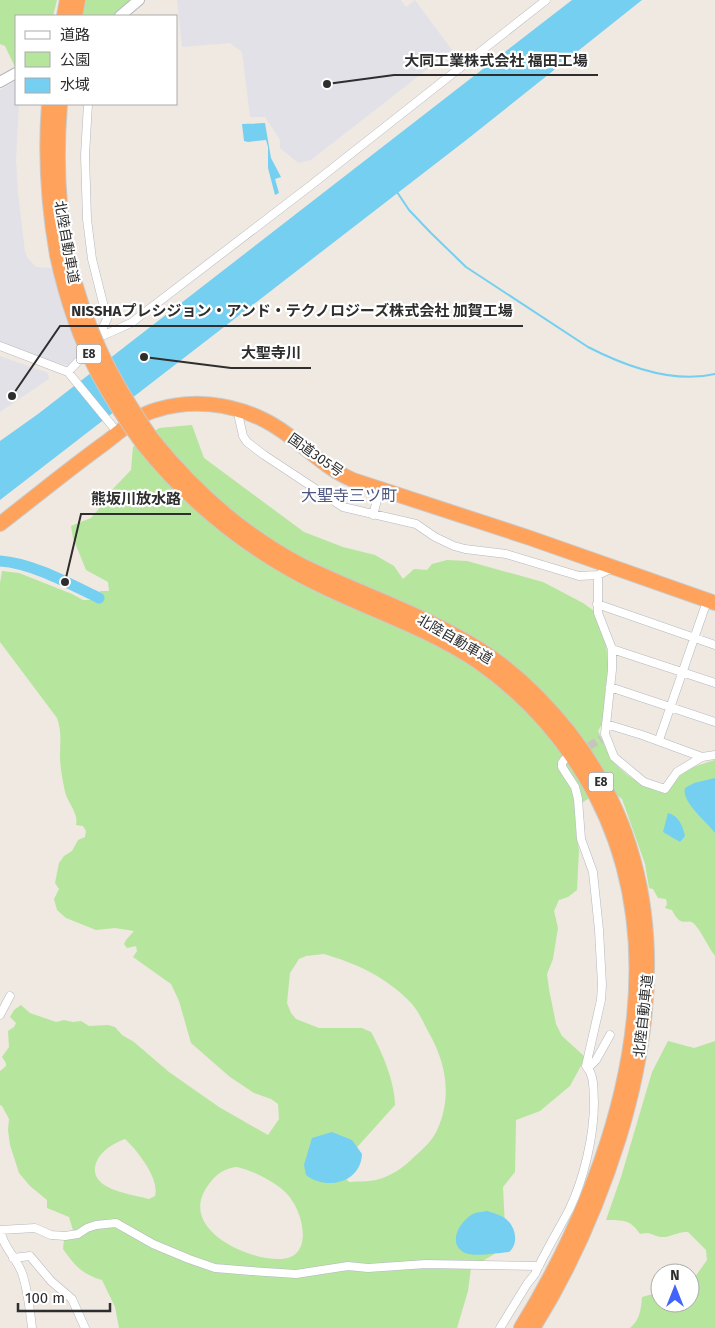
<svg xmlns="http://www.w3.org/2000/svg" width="715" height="1328" font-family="'Fira Sans','Noto Sans JP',sans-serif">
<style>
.industrial{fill:#e3e1e8}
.green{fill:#b6e59e;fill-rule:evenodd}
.water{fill:#75cff0}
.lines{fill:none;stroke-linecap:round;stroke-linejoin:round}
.stream{stroke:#75cff0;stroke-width:2}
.river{stroke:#75cff0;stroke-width:11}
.street-tunnel{stroke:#c8c4bd;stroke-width:8;stroke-dasharray:8 4;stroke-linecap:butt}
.street-casing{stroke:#b4b7c1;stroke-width:9}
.secondary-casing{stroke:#b4b7c1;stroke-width:12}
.highway-casing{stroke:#c9c9c9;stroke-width:16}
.street{stroke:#fff;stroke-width:8}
.secondary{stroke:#fff;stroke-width:10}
.highway{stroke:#ffa35c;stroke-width:14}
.highway-bridge-casing{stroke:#c9c9c9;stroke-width:16;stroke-linecap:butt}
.highway-bridge{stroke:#ffa35c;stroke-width:14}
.labels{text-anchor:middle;stroke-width:4.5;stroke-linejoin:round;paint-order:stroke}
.shield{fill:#fff;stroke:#6d6d6d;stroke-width:1}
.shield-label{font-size:12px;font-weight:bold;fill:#2e2e2e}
.street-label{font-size:14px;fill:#2e2e2e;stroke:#fff}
.quarter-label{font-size:16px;fill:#4d5680;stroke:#fff}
.leader{fill:none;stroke:#2e2e2e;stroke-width:2}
.callout-dot{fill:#2e2e2e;stroke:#fff;stroke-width:2}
.callout-label{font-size:15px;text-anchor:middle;font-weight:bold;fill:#2e2e2e;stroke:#fff;stroke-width:4.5;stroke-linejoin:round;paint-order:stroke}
</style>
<rect width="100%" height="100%" fill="#efe9e1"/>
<path class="industrial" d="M 177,0 L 401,0 L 406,7 L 415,0 L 452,50 L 311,160 L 298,163 L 280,148 L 280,140 L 265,117 L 250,117 L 242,52 L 230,43 L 182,47 Z
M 16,81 L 16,104 L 19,104 L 16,160 L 18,193 L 25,252 L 28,258 L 36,267 L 53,268 L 65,310 L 83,354 L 72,366 L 51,362 L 0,343 L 0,90 Z
M 0,356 L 48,373 L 49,379 L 0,412 Z"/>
<path class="green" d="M 0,0 L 57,0 L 53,16 L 16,16 L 15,67 L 5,46 L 0,44 Z
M 86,0 L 134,0 L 113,16 L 82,16 Z
M 192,425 L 204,458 L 304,532 L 343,547 L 375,555 L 394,566 L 403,579 L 414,569 L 427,570 L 432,564 L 447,560 L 467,561 L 543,582 L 583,603 L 594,611 L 606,645 L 609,671 L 605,689 L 605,719 L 598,731 C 603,741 608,753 614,762 C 625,776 651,792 667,793 C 681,769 690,768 715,760 L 715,956 C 709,948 702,933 696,926 C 687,914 683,932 672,910 L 665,908 L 667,904 L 666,899 L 658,898 L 653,889 L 649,888 L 645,864 L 622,799 C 607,785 589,797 575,808 L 576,832 L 579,850 L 577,890 L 568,897 L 559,900 L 554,911 L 558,928 L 553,959 L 547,974 L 549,989 L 556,1024 L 562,1036 L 584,1056 L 583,1062 L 570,1086 L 540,1111 L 516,1120 L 515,1172 L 503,1187 L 506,1247 L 471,1268 L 468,1291 L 457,1328 L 119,1328 L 115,1307 L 102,1280 C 82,1274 75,1266 63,1249 L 64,1240 L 75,1237 L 69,1217 L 47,1208 L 47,1200 L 30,1186 L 19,1173 L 10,1145 L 8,1130 L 9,1119 L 2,1106 L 0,1105 L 0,1071 L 6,1066 L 6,1063 L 2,1057 L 9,1047 L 8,1031 L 14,1027 L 16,1023 L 10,1017 L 14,1010 L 21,1005 L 30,1013 L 56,1022 L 64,1020 L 73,1022 L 81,1021 L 89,1026 L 108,1025 L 115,1027 L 122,1035 L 134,1042 L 169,1072 L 219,1107 L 268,1135 L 279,1119 L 278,1104 L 271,1099 L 254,1093 L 230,1077 L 191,1043 L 179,1001 L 171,984 L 133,957 L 137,951 L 136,946 L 127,948 L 124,944 L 126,940 L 134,931 L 115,928 L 96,930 L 66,918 L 57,910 L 54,899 L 59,889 L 55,883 L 59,863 L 64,856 L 72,851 L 78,840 L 85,837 L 86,831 L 83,826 L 76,825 C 79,814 68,803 65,792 C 63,781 60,768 60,757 C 60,744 62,731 57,718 L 0,642 L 0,583 L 2,571 L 19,573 L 72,594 L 83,600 L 95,600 L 100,591 L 109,591 L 108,582 L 86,570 L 73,538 L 71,526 L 91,518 L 102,505 L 109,493 L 131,470 L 133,447 L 159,428 ZM 324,954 C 358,964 388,978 412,1004 C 419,1012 424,1024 429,1033 C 446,1063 452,1096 438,1128 C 434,1139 423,1149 414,1157 C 404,1167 390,1177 376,1180 C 367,1182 358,1181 349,1182 L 344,1176 L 350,1155 L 395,1105 C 395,1082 382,1052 371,1032 L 362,1028 L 319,1028 L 296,1019 L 291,1013 L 287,1003 L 290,973 L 299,959 L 306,956 ZM 125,1139 C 137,1150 160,1179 155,1196 L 149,1199 C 132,1194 87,1190 96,1163 C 100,1151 114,1143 125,1139 ZM 237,1167 C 253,1171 272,1180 284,1191 C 303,1207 317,1260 278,1259 C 244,1259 176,1227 209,1184 C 216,1174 225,1168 237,1167 Z
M 668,1041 L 694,1048 L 715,1041 L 715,1328 L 630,1328 C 640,1320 641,1309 642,1297 L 660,1292 L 660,1303 L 690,1303 L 690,1284 L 707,1260 L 706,1250 L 688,1232 C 679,1231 669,1238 660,1237 C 651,1235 651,1232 640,1234 C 629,1218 623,1221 606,1220 L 621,1177 L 652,1072 Z"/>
<path class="water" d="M 572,0 L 642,0 L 465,141 L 0,500 L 0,441 L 38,414 Z
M 265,123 L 271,158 L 281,177 L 275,179 L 279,193 L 275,195 L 268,168 L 268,147 L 266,140 L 248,142 L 244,141 L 242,124 Z
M 715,778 L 715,833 C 707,822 681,802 685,788 L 694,783 Z
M 668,813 C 678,815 683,826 685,836 L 680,842 L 663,832 Z
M 332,1132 L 352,1140 L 362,1154 C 361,1183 326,1191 306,1175 L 304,1165 L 312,1138 Z
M 487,1211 C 493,1213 501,1215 506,1219 C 516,1227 519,1244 509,1252 C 498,1253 474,1257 465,1253 C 447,1244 459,1223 471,1215 C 476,1212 481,1212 487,1211 Z"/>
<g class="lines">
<path class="stream" d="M 397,192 L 409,210 L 431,233 L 466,267 L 588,347 C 625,366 673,384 715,374"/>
<path class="river" d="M 0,561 C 32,563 70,584 99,598"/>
<path class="street-tunnel" d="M 579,752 L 601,739"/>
<defs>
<path id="street" d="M 88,104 L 85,155 L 87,219 L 92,259 L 107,319 L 101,332 L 102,336
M 0,346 L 68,372 L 118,433
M 68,372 L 102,336 L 131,323 L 310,186 L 546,0
M 237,409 L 243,436 L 247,442 L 264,455 L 343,507 L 416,524 L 435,537 L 454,546 L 465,549 L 506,554 L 579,576 L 598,575 L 613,568
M 373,515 L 380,489
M 598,575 L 598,613 L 612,649 L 612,670 L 605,734 L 614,757 L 644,782 L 665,789 L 677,772 L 702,757 L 715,755
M 597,604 L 715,645
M 612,649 L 715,683
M 610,687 L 715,722
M 606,724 L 642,735 L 702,757
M 659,740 L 707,601
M 0,1015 L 10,996
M 588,1068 L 596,1060 L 610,1035
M 0,1230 L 35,1228 L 51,1235 L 65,1236 L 78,1234 L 87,1228 L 96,1225 L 116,1223 L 153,1244 L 189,1259 L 215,1268 L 251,1271 L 296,1274 L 348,1266 L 368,1268 L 426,1264 L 539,1266
M 0,1230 C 3,1247 16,1257 22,1273 C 28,1290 30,1310 32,1328
M 13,1258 L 30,1256 L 51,1281 L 72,1299 L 85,1328
M 500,1328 L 527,1284 L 535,1274 C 545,1252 558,1231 569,1210 C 584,1179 594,1136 594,1102 C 593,1089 595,1076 586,1066 L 601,1000 L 602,985 L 599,930 L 593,872 L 581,839 L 578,799 L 575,787 L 562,767 L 562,763 L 564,760"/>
<path id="secondary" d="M 120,16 L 139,0
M 0,82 L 16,73"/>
<path id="highway" d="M 64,16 L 67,0
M 75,16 L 78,0
M 49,104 C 45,155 48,204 57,255
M 60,104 C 56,154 57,203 67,253
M 152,439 C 193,490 242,534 301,565 C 360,594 423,614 479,649 C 513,670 543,700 568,731 C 664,853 662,997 619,1138 C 598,1205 570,1269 533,1328
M 143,444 C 192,505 251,552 322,586 C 373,611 429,629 477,661 C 520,691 556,729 583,773 C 690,946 619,1168 521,1328
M 0,524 C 35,497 69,469 105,443 C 120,432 137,415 156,410 C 191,399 229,403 262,419 C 296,435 318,465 353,480 L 530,538 L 715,603"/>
</defs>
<use href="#street" class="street-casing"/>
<use href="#secondary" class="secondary-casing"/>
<use href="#highway" class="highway-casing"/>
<use href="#street" class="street"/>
<use href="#secondary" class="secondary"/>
<use href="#highway" class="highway"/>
<defs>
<path id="highway-bridge" d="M 67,253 C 84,326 109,377 152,439
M 57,255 C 66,297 79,337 99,375 C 112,399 127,422 143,444"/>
</defs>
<use href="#highway-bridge" class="highway-bridge-casing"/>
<use href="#highway-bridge" class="highway-bridge"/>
</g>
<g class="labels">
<g class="shield">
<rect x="76.5" y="344.5" width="25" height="19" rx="4"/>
<rect x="588.5" y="772.5" width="25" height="19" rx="4"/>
</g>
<g class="shield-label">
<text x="89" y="358">E8</text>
<text x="601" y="786">E8</text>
</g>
<g class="street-label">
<text transform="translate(67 242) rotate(80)" y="5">北陸自動車道</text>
<text transform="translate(316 455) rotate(35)" y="5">国道305号</text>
<text transform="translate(455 639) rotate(30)" y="5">北陸自動車道</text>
<text transform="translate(643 1016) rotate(-84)" y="5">北陸自動車道</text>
</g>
<g class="quarter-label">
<text x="349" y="501">大聖寺三ツ町</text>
</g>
</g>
<path class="leader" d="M327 84L394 75H598M12 396L60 326H523M144 357L231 368H311M65 582L81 514H191"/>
<g class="callout-dot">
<circle cx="327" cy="84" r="5"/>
<circle cx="12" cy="396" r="5"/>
<circle cx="144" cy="357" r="5"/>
<circle cx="65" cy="582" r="5"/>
</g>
<g class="callout-label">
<text x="496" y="66">大同工業株式会社 福田工場</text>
<text x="292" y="316">NISSHAプレシジョン・アンド・テクノロジーズ株式会社 加賀工場</text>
<text x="271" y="358">大聖寺川</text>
<text x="136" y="504">熊坂川放水路</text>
</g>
<rect x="15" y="15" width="162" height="90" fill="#ffffff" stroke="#ababab"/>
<rect x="25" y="31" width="25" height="8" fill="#ffffff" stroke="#ababab"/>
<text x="60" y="40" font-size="15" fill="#2e2e2e">道路</text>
<rect x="25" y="52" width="25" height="15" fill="#b6e59e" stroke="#ababab"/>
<text x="60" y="65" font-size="15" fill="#2e2e2e">公園</text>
<rect x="25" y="78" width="25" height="15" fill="#75cff0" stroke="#ababab"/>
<text x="60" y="90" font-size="15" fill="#2e2e2e">水域</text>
<g transform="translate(675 1288)"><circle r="24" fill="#ffffff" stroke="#ababab"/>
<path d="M0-4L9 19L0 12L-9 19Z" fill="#4264fb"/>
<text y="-8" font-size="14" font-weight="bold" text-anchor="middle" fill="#2e2e2e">N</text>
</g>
<path d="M18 1303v8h92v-8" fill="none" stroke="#2e2e2e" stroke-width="2.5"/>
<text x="25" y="1303" font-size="15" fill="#2e2e2e" stroke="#ffffff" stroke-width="4" paint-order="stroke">100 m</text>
</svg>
